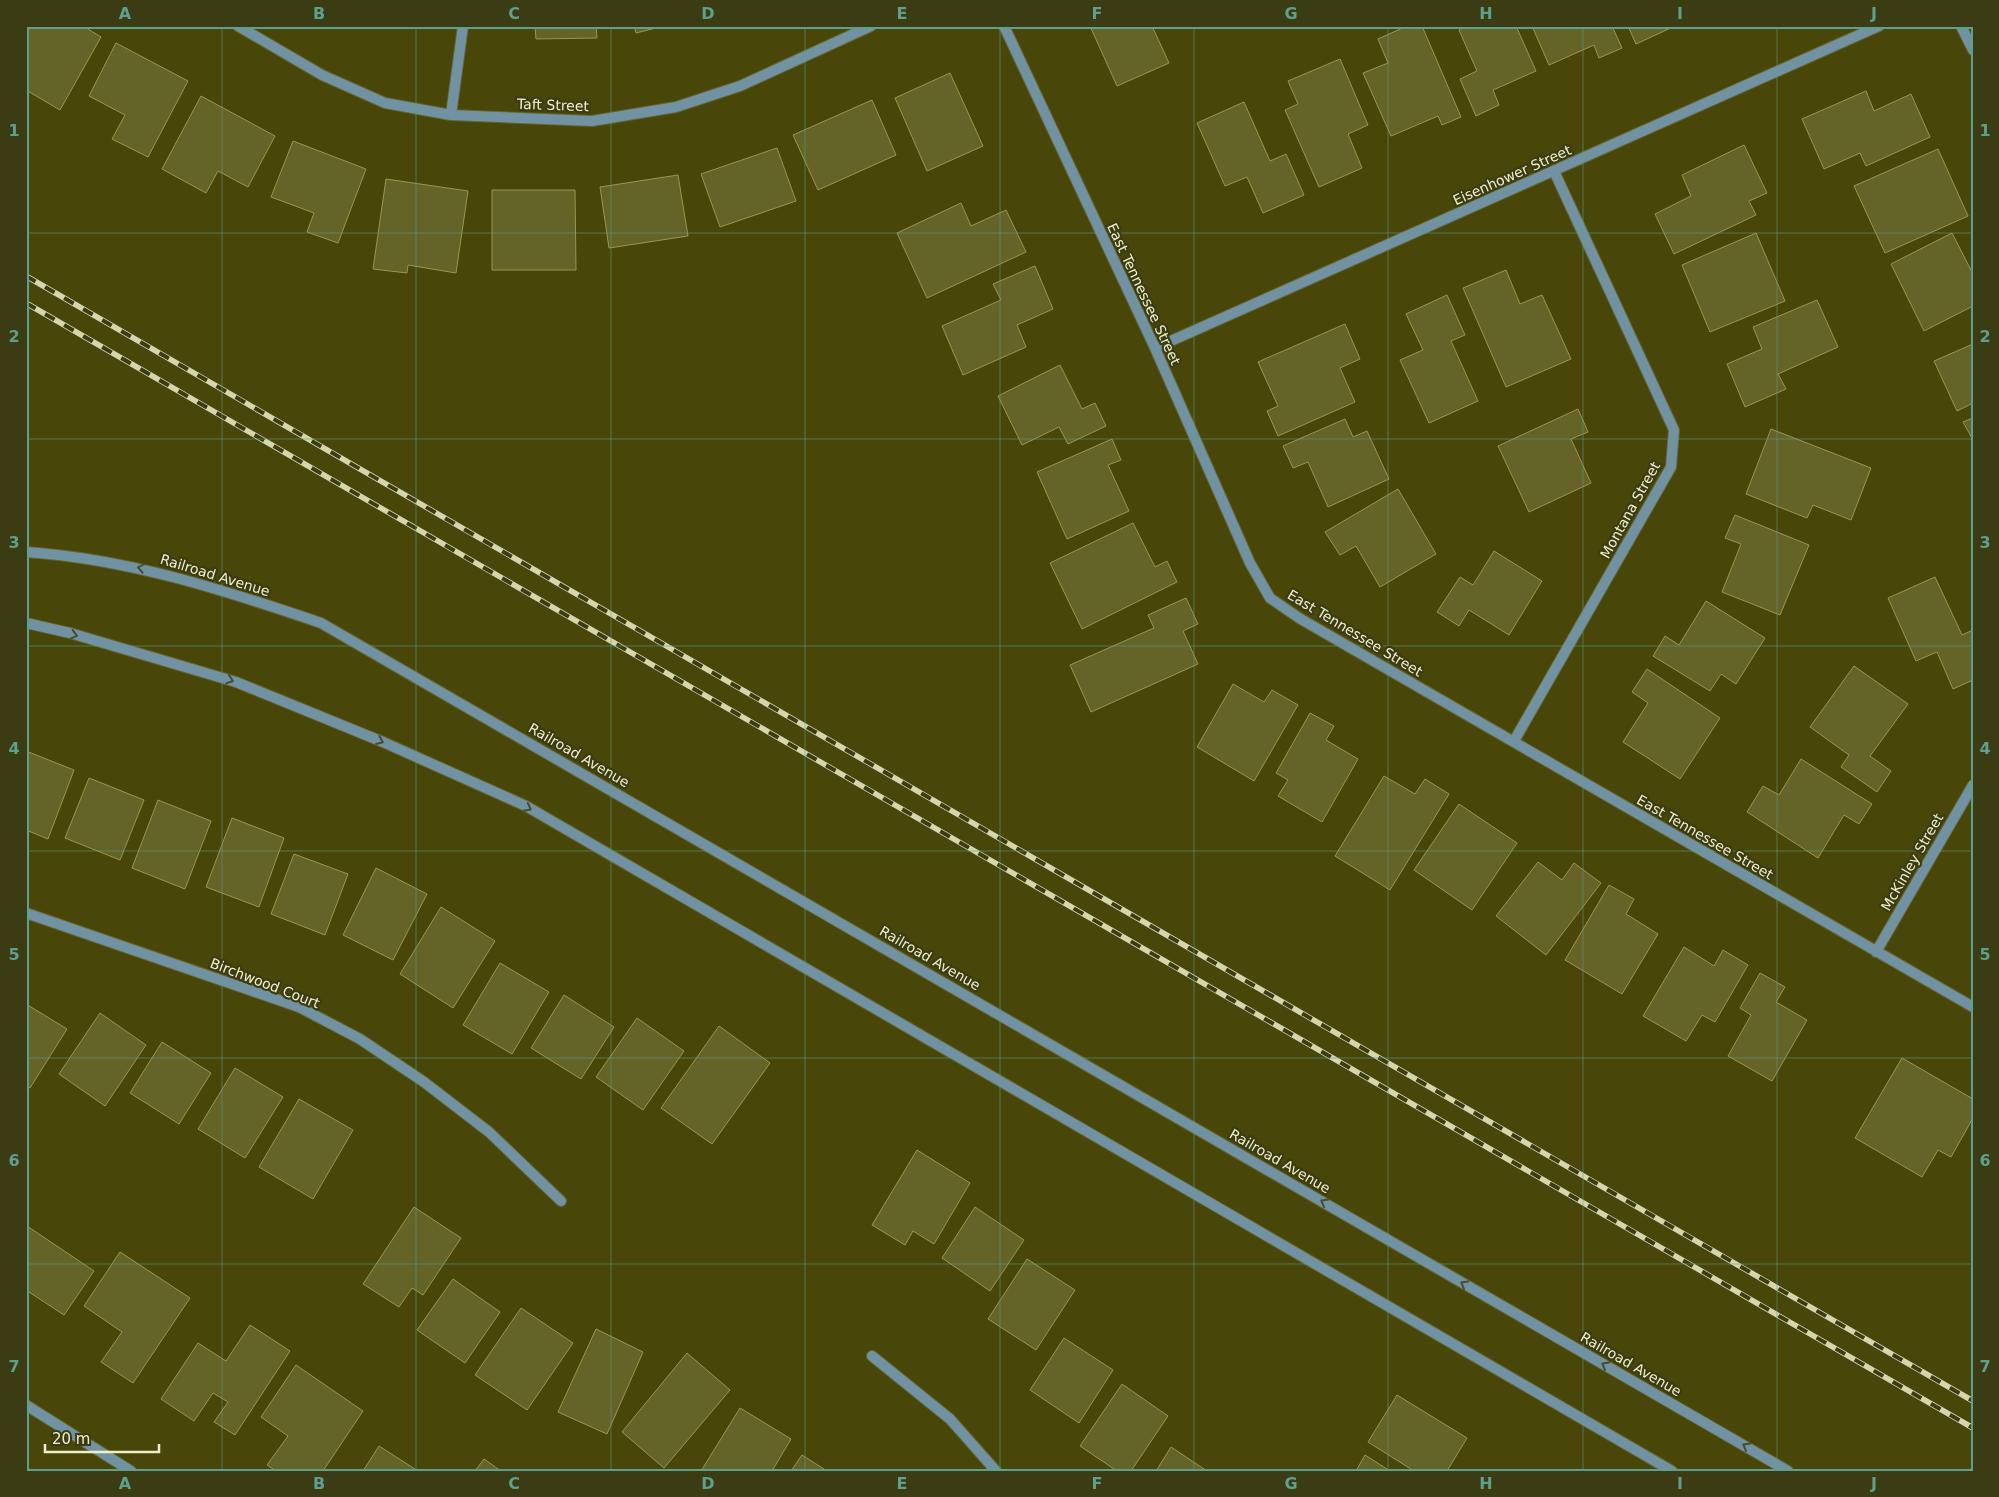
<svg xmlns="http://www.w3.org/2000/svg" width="1999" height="1497" font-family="'DejaVu Sans',sans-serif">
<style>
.building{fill:#646328;stroke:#99984e}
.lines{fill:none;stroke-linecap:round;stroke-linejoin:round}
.minor-casing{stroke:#66652c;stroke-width:12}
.tertiary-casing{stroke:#66652c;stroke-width:12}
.minor{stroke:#7192a2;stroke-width:10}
.tertiary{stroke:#7192a2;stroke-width:10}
.rail-casing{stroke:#d5d6ad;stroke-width:5.5}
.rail{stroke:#3c3c14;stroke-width:4;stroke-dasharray:11;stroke-linecap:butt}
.oneway{stroke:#474d30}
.grid{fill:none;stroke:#5da08e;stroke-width:1;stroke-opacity:0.55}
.labels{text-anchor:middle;stroke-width:4.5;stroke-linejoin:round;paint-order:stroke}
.street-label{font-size:14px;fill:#eeefc9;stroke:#3c3c14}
.neatline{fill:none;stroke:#5da08e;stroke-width:2}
.grid-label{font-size:16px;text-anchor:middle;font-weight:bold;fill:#5da08e}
</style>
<rect width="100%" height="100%" fill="#484709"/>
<path class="building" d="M 26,26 L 83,26 L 101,37 L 60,110 L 26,90 Z
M 535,26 L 596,26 L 597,38 L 536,39 Z
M 634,26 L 664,26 L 636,33 Z
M 1090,26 L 1152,26 L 1169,63 L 1117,86 Z
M 1407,26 L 1422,26 L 1461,117 L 1442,125 L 1438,116 L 1391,136 L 1363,73 L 1388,63 L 1378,39 Z
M 1467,26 L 1516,26 L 1536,71 L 1493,90 L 1499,105 L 1476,116 L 1460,79 L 1477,71 L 1459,30 Z
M 1532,26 L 1612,26 L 1622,48 L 1599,58 L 1594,45 L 1549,65 Z
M 1628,26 L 1675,26 L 1636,44 Z
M 116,43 L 188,81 L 148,157 L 112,139 L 125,115 L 89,96 Z
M 1340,59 L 1368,125 L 1348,134 L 1362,168 L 1319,187 L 1285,110 L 1298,104 L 1288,81 Z
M 950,73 L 983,146 L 927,171 L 895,98 Z
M 1866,91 L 1874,111 L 1911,94 L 1930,137 L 1866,166 L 1860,153 L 1824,169 L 1802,119 Z
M 201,96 L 275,136 L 248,187 L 218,171 L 206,193 L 162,169 Z
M 872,100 L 896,155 L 818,190 L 793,135 Z
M 1244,102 L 1270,161 L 1286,154 L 1304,195 L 1263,213 L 1247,177 L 1225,186 L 1197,123 Z
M 293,141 L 366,169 L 338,243 L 307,232 L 314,213 L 271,197 Z
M 1744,145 L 1767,193 L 1749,201 L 1756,215 L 1674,254 L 1655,214 L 1691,196 L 1682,175 Z
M 777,148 L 796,201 L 720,227 L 701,174 Z
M 1938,149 L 1968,216 L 1885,253 L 1854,186 Z
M 678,175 L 688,236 L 609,248 L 600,187 Z
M 386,179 L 468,191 L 456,273 L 408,265 L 407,273 L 373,269 Z
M 492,190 L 575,190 L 576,270 L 492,270 Z
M 961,203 L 971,226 L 1006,210 L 1026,252 L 927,298 L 897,233 Z
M 1756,233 L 1785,301 L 1710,332 L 1682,265 Z
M 1952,233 L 1973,274 L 1973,306 L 1924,331 L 1891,264 Z
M 1035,266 L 1053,309 L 1017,325 L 1026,347 L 963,375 L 942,326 L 1001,300 L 993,284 Z
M 1506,270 L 1520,304 L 1542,295 L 1571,359 L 1506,387 L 1463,288 Z
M 1447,295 L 1465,335 L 1451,341 L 1478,401 L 1429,423 L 1400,360 L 1423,350 L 1406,314 Z
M 1817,300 L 1838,347 L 1778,374 L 1786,389 L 1745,407 L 1727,364 L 1762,349 L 1753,327 Z
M 1345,324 L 1360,359 L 1340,368 L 1355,402 L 1278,436 L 1267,411 L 1278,406 L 1258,362 Z
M 1973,344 L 1973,403 L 1957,411 L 1934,361 Z
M 1060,365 L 1082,409 L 1095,403 L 1106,426 L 1068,444 L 1059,427 L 1022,445 L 998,396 Z
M 1578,409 L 1588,432 L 1571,439 L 1591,483 L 1529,512 L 1498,446 Z
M 1973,418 L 1973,440 L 1963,422 Z
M 1345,419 L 1353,437 L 1367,431 L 1389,479 L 1328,507 L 1308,462 L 1293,468 L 1283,446 Z
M 1771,429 L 1871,468 L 1851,520 L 1813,505 L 1807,518 L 1746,494 Z
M 1112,439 L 1121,460 L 1108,465 L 1129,511 L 1067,539 L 1037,472 Z
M 1398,489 L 1436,554 L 1380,587 L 1356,546 L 1340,555 L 1325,532 Z
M 1735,515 L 1809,545 L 1780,615 L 1722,592 L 1741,544 L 1725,538 Z
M 1133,523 L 1155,567 L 1167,561 L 1177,582 L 1082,629 L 1050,563 Z
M 1494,551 L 1542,581 L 1509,635 L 1469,610 L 1459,626 L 1437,612 L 1460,577 L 1473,585 Z
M 1935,577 L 1962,635 L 1973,630 L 1973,680 L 1953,689 L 1937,652 L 1916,661 L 1888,598 Z
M 1186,598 L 1198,624 L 1183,631 L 1198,664 L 1091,712 L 1070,665 L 1154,628 L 1148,615 Z
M 1706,601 L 1765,638 L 1736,684 L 1721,674 L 1710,691 L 1653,656 L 1665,636 L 1679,645 Z
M 1854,666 L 1908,704 L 1870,756 L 1891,771 L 1877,792 L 1841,767 L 1849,755 L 1810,727 Z
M 1647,669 L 1720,718 L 1680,779 L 1623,742 L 1648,703 L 1632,692 Z
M 1233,684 L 1264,702 L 1272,690 L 1298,705 L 1254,781 L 1197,747 Z
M 1310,713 L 1334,726 L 1326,740 L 1358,759 L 1322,822 L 1278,796 L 1288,780 L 1276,773 Z
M 26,751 L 74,770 L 48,839 L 26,830 Z
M 1801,759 L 1872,804 L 1859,824 L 1844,815 L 1818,858 L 1747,812 L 1763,786 L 1779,795 Z
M 1384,776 L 1415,794 L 1425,779 L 1449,794 L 1390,890 L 1335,856 Z
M 89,778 L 144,800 L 120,860 L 65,838 Z
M 158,800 L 211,821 L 185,889 L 132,868 Z
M 1459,804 L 1517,843 L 1472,910 L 1414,870 Z
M 232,818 L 284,838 L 259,907 L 206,887 Z
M 294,854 L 348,874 L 325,935 L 271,914 Z
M 1538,862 L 1562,880 L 1574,863 L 1601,883 L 1546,955 L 1496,916 Z
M 376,868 L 427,894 L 393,960 L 343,935 Z
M 1609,885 L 1634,899 L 1626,914 L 1658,934 L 1622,994 L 1565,960 Z
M 441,907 L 495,941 L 453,1008 L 400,974 Z
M 1684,947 L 1714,966 L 1723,950 L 1748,965 L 1715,1022 L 1702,1015 L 1686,1041 L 1643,1016 Z
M 500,963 L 549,992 L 512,1054 L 463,1025 Z
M 1760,973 L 1785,987 L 1776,1002 L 1807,1020 L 1772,1081 L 1728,1056 L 1751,1015 L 1740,1008 Z
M 564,995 L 614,1027 L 581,1079 L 531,1048 Z
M 26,1004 L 67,1029 L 30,1088 L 26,1086 Z
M 100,1013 L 146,1045 L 105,1106 L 59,1074 Z
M 637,1018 L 684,1051 L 643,1110 L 596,1077 Z
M 719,1026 L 770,1063 L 712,1144 L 661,1108 Z
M 162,1042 L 211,1073 L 179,1124 L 130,1093 Z
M 1902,1058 L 1973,1099 L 1973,1118 L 1951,1157 L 1938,1150 L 1922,1177 L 1855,1138 Z
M 235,1068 L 283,1097 L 245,1158 L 198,1129 Z
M 299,1099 L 353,1130 L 313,1199 L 259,1167 Z
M 917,1150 L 970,1183 L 934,1244 L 913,1231 L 905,1245 L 872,1225 Z
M 414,1207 L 461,1238 L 423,1295 L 412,1288 L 399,1307 L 363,1284 Z
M 975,1207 L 1024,1240 L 990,1291 L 942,1258 Z
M 27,1226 L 94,1271 L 64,1315 L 29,1292 L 26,1297 Z
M 120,1252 L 190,1298 L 133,1383 L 101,1362 L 122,1332 L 84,1306 Z
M 1027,1259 L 1075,1290 L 1036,1350 L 988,1319 Z
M 453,1279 L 500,1312 L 465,1363 L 417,1330 Z
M 521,1308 L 573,1343 L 527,1410 L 475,1375 Z
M 250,1325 L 290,1351 L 235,1435 L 214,1422 L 228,1402 L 213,1393 L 194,1421 L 161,1399 L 198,1343 L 226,1361 Z
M 596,1329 L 643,1352 L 607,1434 L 558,1412 Z
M 1064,1338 L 1113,1370 L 1079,1423 L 1030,1390 Z
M 687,1353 L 730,1390 L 664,1468 L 622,1432 Z
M 296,1365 L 363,1411 L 323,1471 L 276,1471 L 267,1465 L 288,1436 L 261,1417 Z
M 1122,1384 L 1168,1416 L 1131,1471 L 1117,1471 L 1080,1446 Z
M 1397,1395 L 1467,1438 L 1447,1471 L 1414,1471 L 1368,1442 Z
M 740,1408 L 791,1439 L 772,1471 L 701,1471 Z
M 379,1446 L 418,1471 L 363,1471 Z
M 1171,1447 L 1207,1471 L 1156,1471 Z
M 802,1455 L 827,1471 L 791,1471 Z
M 1365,1455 L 1390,1471 L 1356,1471 Z
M 484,1459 L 501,1471 L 475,1471 Z"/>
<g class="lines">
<defs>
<path id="minor" d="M 238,26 L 322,75 L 385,103 L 451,115 L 592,121 L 676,107 L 740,86 L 871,26
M 1004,26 L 1155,348 L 1250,563 L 1270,598 L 1299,618 L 1973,1007
M 1961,26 L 1973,50
M 451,115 L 463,26
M 1155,348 L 1879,26
M 1514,741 L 1671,467 L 1674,430 L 1554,171
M 26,913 L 299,1007 L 360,1039 L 424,1082 L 489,1132 L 561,1201
M 1876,952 L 1973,785
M 872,1356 L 950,1419 L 996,1471
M 26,1405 L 131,1471"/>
<path id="tertiary" d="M 26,552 C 129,559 224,590 321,623 L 1788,1471
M 26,623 L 70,633 L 236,682 L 383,742 L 526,806 L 1672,1471"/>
</defs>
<use href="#minor" class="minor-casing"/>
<use href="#tertiary" class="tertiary-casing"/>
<use href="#minor" class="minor"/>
<use href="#tertiary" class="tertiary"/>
<defs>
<path id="rail" d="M 26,276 L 1973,1401
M 26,303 L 1973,1428"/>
</defs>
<use href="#rail" class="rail-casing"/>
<use href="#rail" class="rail"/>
</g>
<defs><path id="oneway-chevron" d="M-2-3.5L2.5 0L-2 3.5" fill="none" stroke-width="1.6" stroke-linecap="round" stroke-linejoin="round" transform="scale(1.25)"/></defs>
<g class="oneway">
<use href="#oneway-chevron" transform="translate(141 568) rotate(-169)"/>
<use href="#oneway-chevron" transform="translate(74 635) rotate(15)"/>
<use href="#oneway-chevron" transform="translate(230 680) rotate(18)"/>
<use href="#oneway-chevron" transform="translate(380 741) rotate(23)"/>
<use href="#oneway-chevron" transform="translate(528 808) rotate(28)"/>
<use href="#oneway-chevron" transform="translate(1324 1202) rotate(-150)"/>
<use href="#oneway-chevron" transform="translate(1464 1284) rotate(-150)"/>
<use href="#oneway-chevron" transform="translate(1605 1365) rotate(-150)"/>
<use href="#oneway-chevron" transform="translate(1746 1446) rotate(-150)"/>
</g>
<path class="grid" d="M 222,26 L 222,1471M 416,26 L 416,1471M 611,26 L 611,1471M 805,26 L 805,1471M 1000,26 L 1000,1471M 1194,26 L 1194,1471M 1388,26 L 1388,1471M 1583,26 L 1583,1471M 1777,26 L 1777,1471M 26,233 L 1973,233M 26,439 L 1973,439M 26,646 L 1973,646M 26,851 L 1973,851M 26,1058 L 1973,1058M 26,1264 L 1973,1264"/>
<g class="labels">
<g class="street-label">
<text transform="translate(553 105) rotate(2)" y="5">Taft Street</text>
<text transform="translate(1512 175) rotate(-24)" y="5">Eisenhower Street</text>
<text transform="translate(1144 294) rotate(65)" y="5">East Tennessee Street</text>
<text transform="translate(1630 510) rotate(-61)" y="5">Montana Street</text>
<text transform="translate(215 575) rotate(17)" y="5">Railroad Avenue</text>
<text transform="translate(1355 633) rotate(31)" y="5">East Tennessee Street</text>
<text transform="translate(579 755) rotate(30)" y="5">Railroad Avenue</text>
<text transform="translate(1705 837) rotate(30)" y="5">East Tennessee Street</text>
<text transform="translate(1912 862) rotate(-60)" y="5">McKinley Street</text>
<text transform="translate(930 958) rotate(30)" y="5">Railroad Avenue</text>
<text transform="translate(265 983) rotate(21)" y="5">Birchwood Court</text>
<text transform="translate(1280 1161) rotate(30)" y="5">Railroad Avenue</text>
<text transform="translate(1631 1364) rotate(30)" y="5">Railroad Avenue</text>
</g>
</g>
<rect width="1999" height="1497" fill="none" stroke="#3c3c14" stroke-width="55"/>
<path d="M45 1444v8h114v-8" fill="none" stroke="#eeefc9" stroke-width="2.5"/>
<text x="52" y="1444" font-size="15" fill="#eeefc9" stroke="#3c3c14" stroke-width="4" paint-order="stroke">20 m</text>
<rect x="28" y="28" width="1944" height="1442" class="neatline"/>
<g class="grid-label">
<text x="125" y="19">A</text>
<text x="319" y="19">B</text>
<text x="514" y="19">C</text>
<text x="708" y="19">D</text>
<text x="902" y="19">E</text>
<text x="1097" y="19">F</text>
<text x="1291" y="19">G</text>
<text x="1486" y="19">H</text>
<text x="1680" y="19">I</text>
<text x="1874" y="19">J</text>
<text x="14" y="136">1</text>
<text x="1985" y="136">1</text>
<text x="14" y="342">2</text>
<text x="1985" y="342">2</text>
<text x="14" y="548">3</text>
<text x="1985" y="548">3</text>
<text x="14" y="754">4</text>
<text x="1985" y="754">4</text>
<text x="14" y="960">5</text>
<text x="1985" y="960">5</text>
<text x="14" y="1166">6</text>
<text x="1985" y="1166">6</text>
<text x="14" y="1372">7</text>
<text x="1985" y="1372">7</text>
<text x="125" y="1489">A</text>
<text x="319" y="1489">B</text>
<text x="514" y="1489">C</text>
<text x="708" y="1489">D</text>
<text x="902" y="1489">E</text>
<text x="1097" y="1489">F</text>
<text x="1291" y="1489">G</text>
<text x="1486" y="1489">H</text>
<text x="1680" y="1489">I</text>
<text x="1874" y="1489">J</text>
</g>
</svg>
